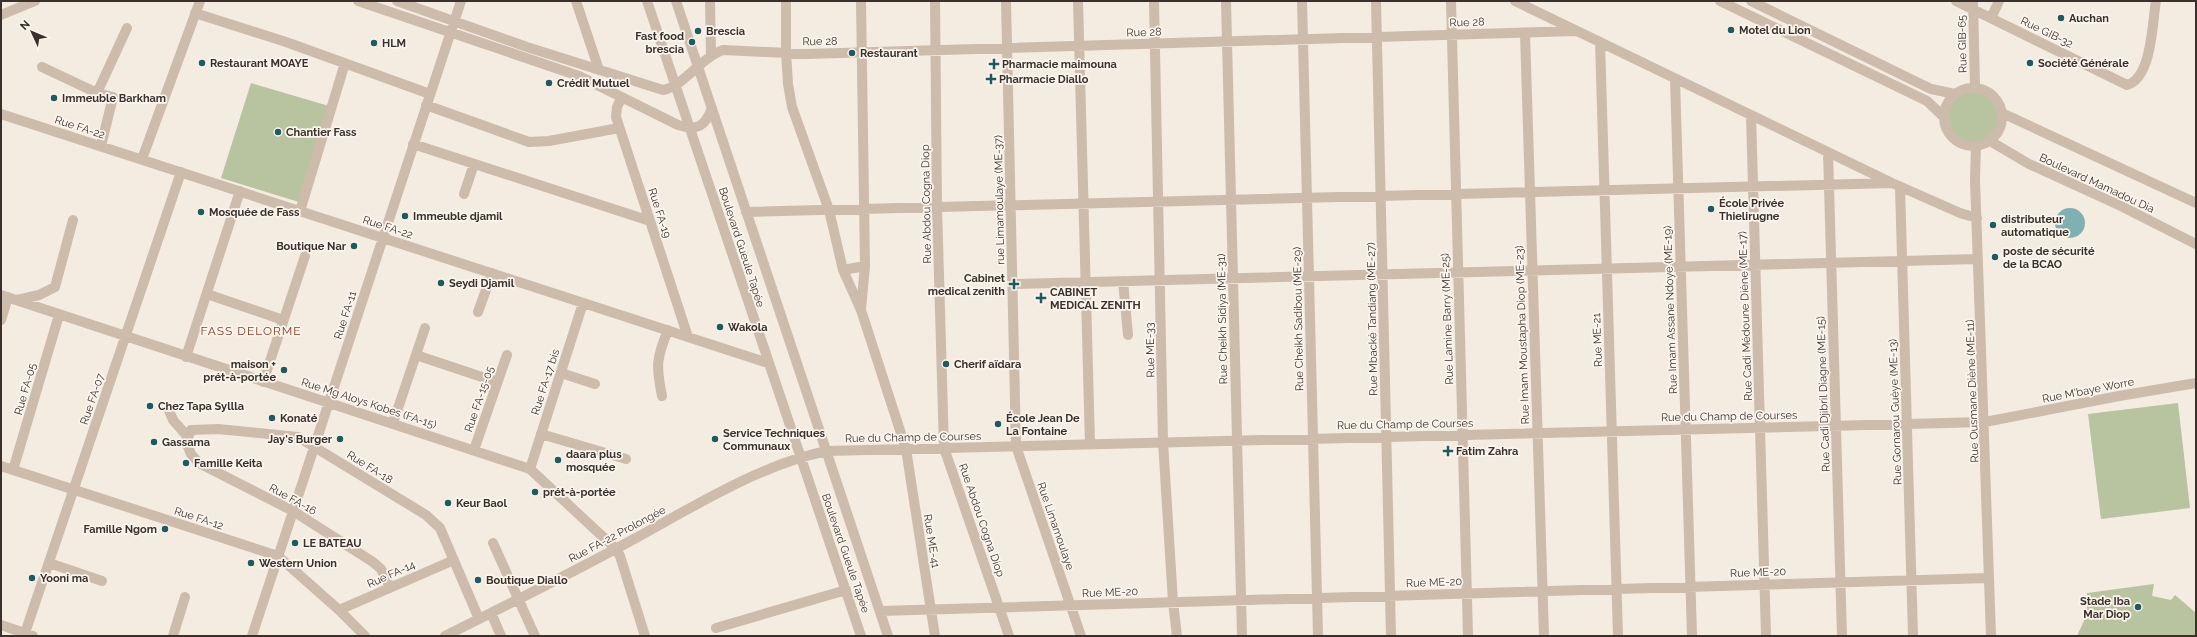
<svg xmlns="http://www.w3.org/2000/svg" width="2197" height="637" font-family="Raleway,sans-serif">
<style>
.green{fill:#b8c4a0}
.water{fill:#7fb0b2}
.lines{fill:none;stroke-linecap:round;stroke-linejoin:round}
.minor{stroke:#cdbbac;stroke-width:10}
.poi-dot{fill:#1f5a5e;stroke:#fbf5ee;stroke-width:1.5}
.labels{text-anchor:middle;stroke-width:3.5;stroke-linejoin:round;paint-order:stroke}
.poi-label{font-size:11px;font-weight:bold;fill:#3b302b;stroke:#fbf5ee;text-anchor:start}
.street-label{font-size:11px;fill:#3b302b;stroke:#fbf5ee}
.neighbourhood-label{font-size:12px;letter-spacing:1px;fill:#8c3b22;stroke:#fbf5ee}
</style>
<rect width="100%" height="100%" fill="#f4ebe1"/>
<path class="green" d="M 251,83 L 329,106 L 299,202 L 221,178 Z
M1946 117a26 26 0 1 1 52 0a26 26 0 1 1-52 0Z
M 2178,403 L 2190,508 L 2101,519 L 2088,414 Z
M 2154,584 L 2152,596 L 2171,600 L 2175,595 L 2196,613 L 2196,636 L 2077,636 L 2087,614 L 2087,593 Z"/>
<path class="water" d="M2055 223a15 15 0 1 1 30 0a15 15 0 1 1-30 0Z"/>
<g class="lines">
<path class="minor" d="M 358,1 L 579,76 L 678,125 C 697,131 705,127 712,108
M 397,1 L 527,47 L 663,90 C 683,87 700,58 723,50 L 807,54 L 1577,31
M 576,1 L 599,70
M 647,1 L 861,636
M 676,1 L 888,636
M 710,1 L 711,54
M 786,1 L 786,52 L 788,84 L 792,107 L 829,210 L 843,270 L 861,310 L 906,449 L 935,636
M 861,1 L 865,266 L 861,309
M 935,1 L 937,207 L 944,448 L 1009,636
M 1006,1 L 1016,446 L 1081,636
M 1078,1 L 1090,444
M 1154,1 L 1163,442 L 1173,602 L 1177,636
M 1226,1 L 1242,636
M 1302,1 L 1318,636
M 1376,1 L 1391,636
M 1451,1 L 1468,636
M 1515,1 L 1892,183 L 1960,213 L 1977,218
M 1720,1 L 1927,101 L 1944,117
M 1751,1 L 1931,89 L 1955,94
M 1956,1 L 2127,85 C 2152,78 2152,24 2156,1
M 1973,1 L 1975,87
M 195,13 L 286,42 L 430,94
M 1,15 L 35,1
M 1991,18 L 1999,1
M 1525,33 L 1544,636
M 1600,42 L 1618,636
M 42,67 L 97,93 L 113,97 L 101,146
M 1675,79 L 1692,636
M1944 117a29 29 0 1 1 58 0a29 29 0 1 1-58 0Z
M 97,93 L 127,28
M 622,97 L 617,107 L 616,117 L 688,337
M 426,105 L 529,142 L 549,141 L 619,128
M 2002,113 L 2196,203
M 1,114 L 768,363
M 1751,115 L 1766,636
M 1990,141 L 2029,164 L 2121,206 L 2196,244
M 413,144 L 650,221
M 1976,146 L 1975,180 L 1991,636
M 1828,152 L 1842,636
M 142,159 L 200,1
M 1900,187 L 1913,636
M 464,194 L 474,164
M 300,211 L 345,63
M 746,212 L 1892,183
M 843,270 L 865,266
M 1123,281 L 1128,335
M 1012,284 L 1978,259
M 207,294 L 283,320
M 1,295 L 530,469 L 616,549 L 620,556 L 645,636
M 17,300 L 39,295 L 55,287 L 73,220
M 478,312 L 492,273
M 1,320 L 8,297
M 416,355 L 497,382
M 186,357 L 240,191
M 561,373 L 595,384
M 263,382 L 305,256
M 662,396 C 656,366 656,359 668,330
M 168,408 L 173,420 L 187,436
M 393,423 L 425,328
M 541,434 L 626,459
M 474,450 L 507,355
M 1,466 L 278,556 L 339,610 L 365,636
M 530,469 L 583,303
M 13,470 L 59,315
M 493,543 L 535,636
M 49,563 L 102,581
M 390,587 L 381,569 L 373,562 L 293,511 L 199,463 L 191,454 L 186,442 L 191,430 L 218,429 L 298,437 L 426,515 L 440,528 L 479,619
M 339,610 L 454,560
M 880,611 L 1989,578
M 491,613 L 501,636
M 1,625 L 33,636
M 716,628 L 846,590
M 25,633 L 181,172
M 173,636 L 185,597
M 252,636 L 461,1
M 445,636 C 509,604 572,573 634,539 C 693,507 761,464 827,451 L 1985,422 L 2119,396 L 2196,383"/>
</g>
<g class="poi-dot">
<circle cx="2061" cy="18" r="4"/>
<circle cx="1731" cy="30" r="4"/>
<circle cx="698" cy="31" r="4"/>
<circle cx="692" cy="42" r="4"/>
<circle cx="374" cy="43" r="4"/>
<circle cx="852" cy="53" r="4"/>
<circle cx="202" cy="63" r="4"/>
<circle cx="2030" cy="63" r="4"/>
<path d="M992 58h4v4h4v4h-4v4h-4v-4h-4v-4h4z"/>
<path d="M989 73h4v4h4v4h-4v4h-4v-4h-4v-4h4z"/>
<circle cx="549" cy="83" r="4"/>
<circle cx="54" cy="98" r="4"/>
<circle cx="278" cy="132" r="4"/>
<circle cx="1711" cy="209" r="4"/>
<circle cx="201" cy="212" r="4"/>
<circle cx="405" cy="216" r="4"/>
<circle cx="1993" cy="225" r="4"/>
<circle cx="354" cy="246" r="4"/>
<circle cx="1995" cy="257" r="4"/>
<circle cx="441" cy="283" r="4"/>
<path d="M1012 278h4v4h4v4h-4v4h-4v-4h-4v-4h4z"/>
<path d="M1039 292h4v4h4v4h-4v4h-4v-4h-4v-4h4z"/>
<circle cx="720" cy="327" r="4"/>
<circle cx="946" cy="364" r="4"/>
<circle cx="284" cy="370" r="4"/>
<circle cx="150" cy="406" r="4"/>
<circle cx="272" cy="418" r="4"/>
<circle cx="998" cy="424" r="4"/>
<circle cx="340" cy="439" r="4"/>
<circle cx="715" cy="439" r="4"/>
<circle cx="154" cy="442" r="4"/>
<path d="M1446 445h4v4h4v4h-4v4h-4v-4h-4v-4h4z"/>
<circle cx="558" cy="460" r="4"/>
<circle cx="186" cy="463" r="4"/>
<circle cx="535" cy="492" r="4"/>
<circle cx="448" cy="503" r="4"/>
<circle cx="165" cy="529" r="4"/>
<circle cx="295" cy="543" r="4"/>
<circle cx="251" cy="563" r="4"/>
<circle cx="32" cy="578" r="4"/>
<circle cx="478" cy="580" r="4"/>
<circle cx="2138" cy="607" r="4"/>
</g>
<g class="labels">
<g class="poi-label">
<text x="2069" y="22">Auchan</text>
<text x="1739" y="34">Motel du Lion</text>
<text x="706" y="35">Brescia</text>
<text x="684" y="40" text-anchor="end">Fast food<tspan x="684" dy="13">brescia</tspan></text>
<text x="382" y="47">HLM</text>
<text x="860" y="57">Restaurant</text>
<text x="210" y="67">Restaurant MOAYE</text>
<text x="2038" y="67">Société Générale</text>
<text x="1002" y="68">Pharmacie maimouna</text>
<text x="999" y="83">Pharmacie Diallo</text>
<text x="557" y="87">Crédit Mutuel</text>
<text x="62" y="102">Immeuble Barkham</text>
<text x="286" y="136">Chantier Fass</text>
<text x="1719" y="207">École Privée<tspan x="1719" dy="13">Thielirugne</tspan></text>
<text x="209" y="216">Mosquée de Fass</text>
<text x="413" y="220">Immeuble djamil</text>
<text x="2001" y="223">distributeur<tspan x="2001" dy="13">automatique</tspan></text>
<text x="346" y="250" text-anchor="end">Boutique Nar</text>
<text x="2003" y="255">poste de sécurité<tspan x="2003" dy="13">de la BCAO</tspan></text>
<text x="1005" y="282" text-anchor="end">Cabinet<tspan x="1005" dy="13">medical zenith</tspan></text>
<text x="449" y="287">Seydi Djamil</text>
<text x="1050" y="296">CABINET<tspan x="1050" dy="13">MEDICAL ZENITH</tspan></text>
<text x="728" y="331">Wakola</text>
<text x="276" y="368" text-anchor="end">maison +<tspan x="276" dy="13">prét-à-portée</tspan></text>
<text x="954" y="368">Cherif aïdara</text>
<text x="158" y="410">Chez Tapa Syllla</text>
<text x="280" y="422">Konaté</text>
<text x="1006" y="422">École Jean De<tspan x="1006" dy="13">La Fontaine</tspan></text>
<text x="723" y="437">Service Techniques<tspan x="723" dy="13">Communaux</tspan></text>
<text x="332" y="443" text-anchor="end">Jay's Burger</text>
<text x="162" y="446">Gassama</text>
<text x="1456" y="455">Fatim Zahra</text>
<text x="566" y="458">daara plus<tspan x="566" dy="13">mosquée</tspan></text>
<text x="194" y="467">Famille Keita</text>
<text x="543" y="496">prét-à-portée</text>
<text x="456" y="507">Keur Baol</text>
<text x="157" y="533" text-anchor="end">Famille Ngom</text>
<text x="303" y="547">LE BATEAU</text>
<text x="259" y="567">Western Union</text>
<text x="40" y="582">Yooni ma</text>
<text x="486" y="584">Boutique Diallo</text>
<text x="2130" y="605" text-anchor="end">Stade Iba<tspan x="2130" dy="13">Mar Diop</tspan></text>
</g>
<g class="street-label">
<text transform="translate(1467 22) rotate(-2)" y="4">Rue 28</text>
<text transform="translate(1144 32) rotate(-2)" y="4">Rue 28</text>
<text transform="translate(2047 32) rotate(26)" y="4">Rue GIB-32</text>
<text transform="translate(820 41) rotate(-1)" y="4">Rue 28</text>
<text transform="translate(1962 44) rotate(-91)" y="4">Rue GIB-65</text>
<text transform="translate(80 127) rotate(18)" y="4">Rue FA-22</text>
<text transform="translate(2097 183) rotate(25)" y="4">Boulevard Mamadou Dia</text>
<text transform="translate(999 200) rotate(-91)" y="4">rue Limamoulaye (ME-37)</text>
<text transform="translate(926 204) rotate(-91)" y="4">Rue Abdou Cogna Diop</text>
<text transform="translate(660 213) rotate(72)" y="4">Rue FA-19</text>
<text transform="translate(388 227) rotate(18)" y="4">Rue FA-22</text>
<text transform="translate(742 247) rotate(72)" y="4">Boulevard Gueule Tapée</text>
<text transform="translate(1670 310) rotate(-92)" y="4">Rue Imam Assane Ndoye (ME-19)</text>
<text transform="translate(345 315) rotate(-72)" y="4">Rue FA-11</text>
<text transform="translate(1745 316) rotate(-92)" y="4">Rue Cadi Médoune Diène (ME-17)</text>
<text transform="translate(1222 319) rotate(-91)" y="4">Rue Cheikh Sidiya (ME-31)</text>
<text transform="translate(1298 319) rotate(-91)" y="4">Rue Cheikh Sadibou (ME-29)</text>
<text transform="translate(1372 319) rotate(-91)" y="4">Rue Mbacké Tandiang (ME-27)</text>
<text transform="translate(1447 319) rotate(-92)" y="4">Rue Lamine Barry (ME-25)</text>
<text transform="translate(1522 335) rotate(-92)" y="4">Rue Imam Moustapha Diop (ME-23)</text>
<text transform="translate(1597 340) rotate(-92)" y="4">Rue ME-21</text>
<text transform="translate(1150 350) rotate(-91)" y="4">Rue ME-33</text>
<text transform="translate(545 382) rotate(-72)" y="4">Rue FA-17 bis</text>
<text transform="translate(25 389) rotate(-74)" y="4">Rue FA-05</text>
<text transform="translate(2088 390) rotate(-11)" y="4">Rue M'baye Worre</text>
<text transform="translate(1972 391) rotate(-92)" y="4">Rue Ousmane Diène (ME-11)</text>
<text transform="translate(1823 394) rotate(-92)" y="4">Rue Cadi Djibril Diagne (ME-15)</text>
<text transform="translate(92 399) rotate(-71)" y="4">Rue FA-07</text>
<text transform="translate(479 399) rotate(-71)" y="4">Rue FA-15-05</text>
<text transform="translate(369 403) rotate(18)" y="4">Rue Mg Aloys Kobes (FA-15)</text>
<text transform="translate(1895 412) rotate(-92)" y="4">Rue Gornarou Guèye (ME-13)</text>
<text transform="translate(1729 416) rotate(-1)" y="4">Rue du Champ de Courses</text>
<text transform="translate(1405 424) rotate(-1)" y="4">Rue du Champ de Courses</text>
<text transform="translate(913 437) rotate(-1)" y="4">Rue du Champ de Courses</text>
<text transform="translate(370 467) rotate(32)" y="4">Rue FA-18</text>
<text transform="translate(293 499) rotate(29)" y="4">Rue FA-16</text>
<text transform="translate(199 518) rotate(18)" y="4">Rue FA-12</text>
<text transform="translate(982 520) rotate(71)" y="4">Rue Abdou Cogna Diop</text>
<text transform="translate(1056 526) rotate(71)" y="4">Rue Limamoulaye</text>
<text transform="translate(617 534) rotate(-28)" y="4">Rue FA-22 Prolongée</text>
<text transform="translate(932 541) rotate(81)" y="4">Rue ME-41</text>
<text transform="translate(846 553) rotate(71)" y="4">Boulevard Gueule Tapée</text>
<text transform="translate(1758 572) rotate(-2)" y="4">Rue ME-20</text>
<text transform="translate(391 574) rotate(-24)" y="4">Rue FA-14</text>
<text transform="translate(1434 582) rotate(-2)" y="4">Rue ME-20</text>
<text transform="translate(1110 592) rotate(-2)" y="4">Rue ME-20</text>
</g>
<g class="neighbourhood-label">
<text x="251" y="335">FASS DELORME</text>
</g>
</g>
<rect width="2197" height="637" fill="none" stroke="#3b302b" stroke-width="4"/>
<g transform="translate(32 32) rotate(314)" stroke="#fbf5ee" stroke-width="3" paint-order="stroke">
<path d="M0-3L7 15L0 10L-7 15Z" fill="#3b302b"/>
<text y="-6" font-size="11" font-weight="bold" text-anchor="middle" fill="#3b302b">N</text>
</g>
</svg>
